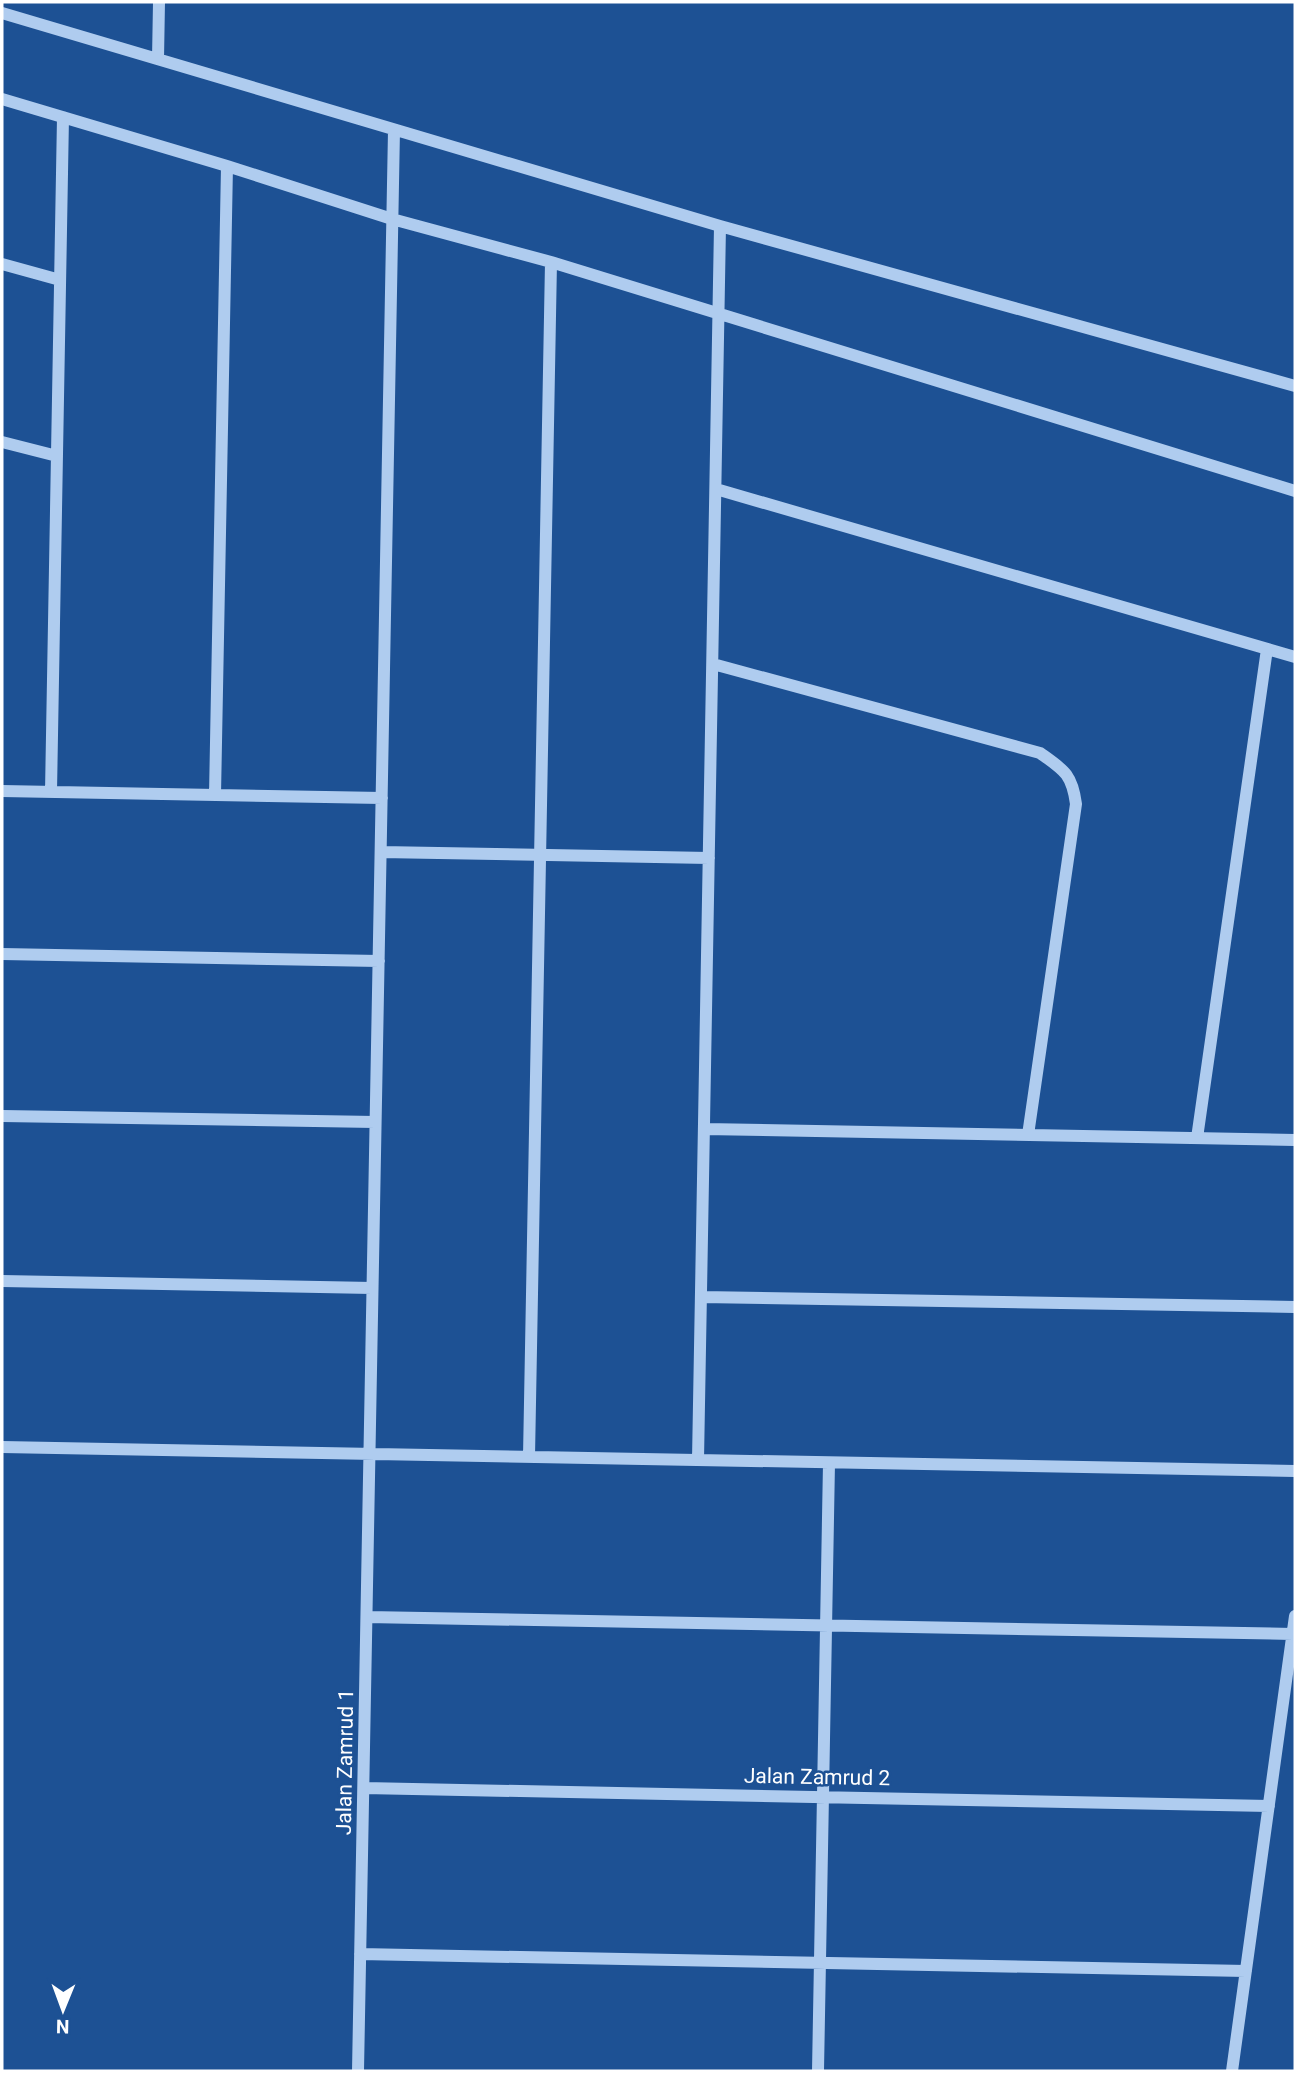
<svg xmlns="http://www.w3.org/2000/svg" width="1297" height="2073" font-family="Roboto,sans-serif">
<style>
.lines{fill:none;stroke-linecap:round;stroke-linejoin:round}
.minor{stroke:#afccef;stroke-width:12}
.labels{text-anchor:middle;stroke-width:5;stroke-linejoin:round;paint-order:stroke}
.street-label{font-size:21px;fill:#fff;stroke:#1d5194}
</style>
<rect width="100%" height="100%" fill="#1d5194"/>
<g class="lines">
<path class="minor" d="M 2,13 L 720,226 L 1295,386
M 158,59 L 159,2
M 2,99 L 227,166 L 392,219 L 551,262 L 1295,491
M 2,264 L 60,280
M 2,442 L 57,456
M 716,489 L 1295,657
M 713,664 L 1040,753 C 1064,770 1072,774 1076,804 L 1028,1135
M 2,791 L 382,798
M 51,792 L 63,117
M 215,795 L 227,166
M 381,852 L 709,858
M 2,954 L 379,961
M 2,1116 L 375,1122
M 704,1129 L 1295,1140
M 1197,1138 L 1267,649
M 2,1281 L 372,1288
M 701,1297 L 1295,1307
M 2,1447 L 1295,1471
M 529,1457 L 551,262
M 698,1460 L 720,226
M 367,1617 L 1293,1634
M 364,1788 L 1269,1806
M 360,1954 L 1246,1971
M 358,2071 L 394,130
M 818,2071 L 829,1463
M 1232,2071 L 1295,1616"/>
</g>
<g class="labels">
<g class="street-label">
<text transform="translate(345 1762) rotate(-89)" y="7">Jalan Zamrud 1</text>
<text transform="translate(817 1777) rotate(1)" y="7">Jalan Zamrud 2</text>
</g>
</g>
<rect width="1297" height="2073" fill="none" stroke="#ffffff" stroke-width="7"/>
<g transform="translate(63 2010) rotate(181)" stroke="#1d5194" stroke-width="5" paint-order="stroke">
<path d="M0-5L12 26L0 18L-12 26Z" fill="#ffffff"/>
<text y="-10" font-size="19" font-weight="bold" text-anchor="middle" fill="#ffffff">N</text>
</g>
</svg>
